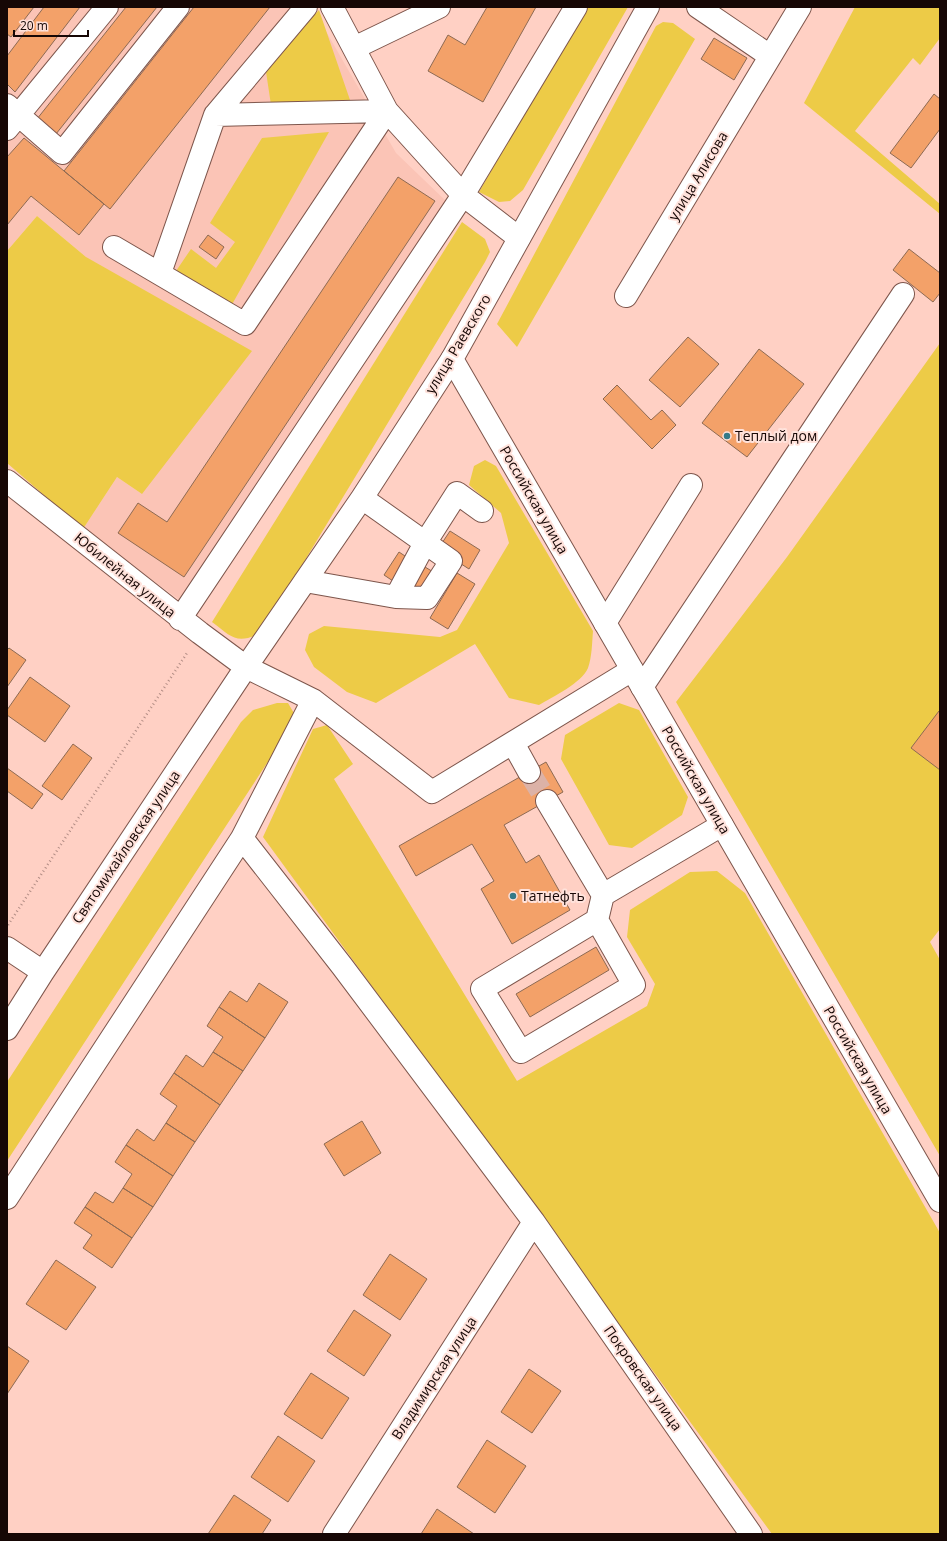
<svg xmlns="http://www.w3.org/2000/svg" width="947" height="1541" font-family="'Open Sans',sans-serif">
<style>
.built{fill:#fbc4b6}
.green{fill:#edcb47}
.building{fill:#f3a169;stroke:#8d6a53}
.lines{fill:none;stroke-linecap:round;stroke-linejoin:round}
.minor-tunnel{stroke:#dcb2a7;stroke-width:22;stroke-dasharray:22 11;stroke-linecap:butt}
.minor-casing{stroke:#7e564c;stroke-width:24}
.major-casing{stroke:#7e564c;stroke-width:24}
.path{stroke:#b28d85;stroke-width:2.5;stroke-dasharray:1 3;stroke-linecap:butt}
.minor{stroke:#fff;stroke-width:22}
.major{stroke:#fff;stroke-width:22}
.poi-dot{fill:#357a88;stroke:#ffe2db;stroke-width:1.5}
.labels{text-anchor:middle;stroke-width:4;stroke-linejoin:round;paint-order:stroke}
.street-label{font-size:14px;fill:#160705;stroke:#ffe2db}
.poi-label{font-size:14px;fill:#160705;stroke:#ffe2db;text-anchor:start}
</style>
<rect width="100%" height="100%" fill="#ffd0c4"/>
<path class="built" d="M 7,7 L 312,7 L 396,153 L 447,202 L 181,601 L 83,529 L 117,477 L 142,494 L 86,257 L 37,216 L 7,251 Z"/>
<path class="green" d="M 585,7 L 628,7 L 523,190 L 510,201 L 499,202 L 479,192 Z
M 855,7 L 940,7 L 940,38 L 920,65 L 913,58 L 855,131 L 940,204 L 940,214 L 804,103 Z
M 319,10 L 350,100 L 271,105 L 265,65 Z
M 663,22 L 673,23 L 695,39 L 517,347 L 497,324 L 656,26 Z
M 329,132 L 230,308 L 176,271 L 191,249 L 216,268 L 235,242 L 210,223 L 262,138 Z
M 37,216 L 86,257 L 252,351 L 142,494 L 117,477 L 83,529 L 7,463 L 7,251 Z
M 462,222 L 485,239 L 490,252 L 485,262 L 261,633 C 236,645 232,637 212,622 Z
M 940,343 L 940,929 L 930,942 L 940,960 L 940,1156 L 676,702 L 787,557 Z
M 485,460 L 496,466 L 593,631 C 592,643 592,657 588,668 C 582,683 552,697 539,705 L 509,698 L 475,644 L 376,703 L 347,692 L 314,667 L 305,650 L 309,634 L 324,626 L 440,637 L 457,630 L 509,543 L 501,513 L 469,485 L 474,466 Z
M 277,703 L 288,703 L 295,715 L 288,731 L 7,1161 L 7,1082 L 241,722 L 253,710 Z
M 619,703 L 639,710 L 688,797 L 682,815 L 632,848 L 609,845 L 561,759 L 565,735 Z
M 327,725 L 353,764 L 334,779 L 517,1081 L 647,1006 L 655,984 L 627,937 L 630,910 L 690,872 L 717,871 L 745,893 L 940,1233 L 940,1534 L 772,1534 L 263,837 L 313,729 Z"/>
<path class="building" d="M 7,7 L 34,7 L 11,37 L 7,34 Z
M 44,7 L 80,7 L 15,92 L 7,84 L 7,56 Z
M 126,7 L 157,7 L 52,139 L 33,124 Z
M 194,7 L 270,7 L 110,209 L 64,171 Z
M 487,7 L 536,7 L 483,102 L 428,71 L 448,35 L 465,45 Z
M 714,38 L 747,58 L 734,80 L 701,59 Z
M 934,94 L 940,99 L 940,129 L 911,168 L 890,153 Z
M 24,138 L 104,204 L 79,235 L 31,196 L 7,225 L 7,157 Z
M 398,177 L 435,201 L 184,577 L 118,533 L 138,503 L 167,522 Z
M 208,235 L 224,247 L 216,259 L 199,247 Z
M 909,249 L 940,273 L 940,293 L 933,302 L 893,270 Z
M 688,337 L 719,364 L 680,407 L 649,380 Z
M 759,349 L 804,384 L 747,457 L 702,423 Z
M 617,385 L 651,420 L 662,410 L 676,425 L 652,449 L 603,399 Z
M 450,531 L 480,550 L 469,569 L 438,549 Z
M 399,552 L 408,558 L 393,581 L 384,575 Z
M 425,567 L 435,573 L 422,596 L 412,590 Z
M 457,573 L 475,584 L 448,629 L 430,618 Z
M 9,648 L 26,660 L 7,687 L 7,650 Z
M 30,677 L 70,706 L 45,742 L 7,715 L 7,710 Z
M 939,711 L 940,712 L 940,770 L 911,748 Z
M 73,744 L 92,758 L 62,800 L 42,786 Z
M 546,762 L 563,792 L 504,825 L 526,863 L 539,855 L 570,910 L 512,944 L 481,889 L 494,881 L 472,844 L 416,876 L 399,846 Z
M 7,768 L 43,794 L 32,809 L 7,791 Z
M 596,947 L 609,970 L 530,1017 L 516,994 Z
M 259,983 L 288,1002 L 265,1038 L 219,1007 L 230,991 L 247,1002 Z
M 219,1007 L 265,1038 L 243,1071 L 213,1052 L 223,1037 L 207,1026 Z
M 213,1052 L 243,1071 L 220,1105 L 174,1073 L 186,1055 L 203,1067 Z
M 174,1073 L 220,1105 L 195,1142 L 166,1123 L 177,1106 L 160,1094 Z
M 362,1121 L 381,1153 L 344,1176 L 324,1144 Z
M 166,1123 L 195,1142 L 173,1176 L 126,1145 L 137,1129 L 154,1141 Z
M 126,1145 L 173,1176 L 153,1207 L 123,1188 L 132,1174 L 115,1162 Z
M 123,1188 L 153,1207 L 132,1238 L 85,1207 L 95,1192 L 113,1203 Z
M 85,1207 L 132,1238 L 112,1268 L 83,1248 L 92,1235 L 74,1223 Z
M 390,1254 L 427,1279 L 400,1320 L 363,1295 Z
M 56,1260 L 96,1287 L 66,1330 L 26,1304 Z
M 354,1310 L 391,1335 L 364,1376 L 327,1351 Z
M 7,1346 L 29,1361 L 7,1394 Z
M 529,1369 L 561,1391 L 532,1433 L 501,1412 Z
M 311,1373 L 349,1398 L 322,1439 L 284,1414 Z
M 278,1436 L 315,1461 L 288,1502 L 251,1477 Z
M 487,1440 L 526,1466 L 495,1513 L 457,1487 Z
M 234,1495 L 271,1520 L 262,1534 L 208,1534 Z
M 437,1509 L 474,1534 L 421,1534 Z"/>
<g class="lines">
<path class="minor-tunnel" d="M 529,772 L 547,801"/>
<defs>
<path id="minor" d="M 332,7 L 387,111 L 463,195 L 519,238
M 698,7 L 770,56
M 354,48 L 439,7
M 7,105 L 62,153 L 178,7
M 215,115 L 306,7
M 7,129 L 107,7
M 114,247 L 245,324 L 387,111
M 160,273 L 215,115 L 387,111
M 626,296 L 800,7
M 7,481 L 200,633 L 246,667 L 313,700 L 432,792 L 632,670
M 305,581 L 396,597 L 427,598 L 451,561 L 362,498
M 396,597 L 425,543 L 457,493 L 482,511
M 180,619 L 463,195 L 576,7
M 605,623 L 691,485
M 642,687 L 903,294
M 513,743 L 529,772
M 547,801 L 603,895 L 722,825
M 242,838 L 342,966 L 534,1222 L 751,1534
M 597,920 L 482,989 L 521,1052 L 634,985 L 597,920 L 603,895
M 7,948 L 43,972
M 7,1029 L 43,972 L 246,667 L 362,498 L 452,359
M 7,1198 L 242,838 L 313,700
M 334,1534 L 534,1222"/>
<path id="major" d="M 648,7 L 452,359 L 940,1201"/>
</defs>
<use href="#minor" class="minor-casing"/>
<use href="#major" class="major-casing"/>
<path class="path" d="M 8,925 L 187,653"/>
<use href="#minor" class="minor"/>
<use href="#major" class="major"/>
</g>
<g class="poi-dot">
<circle cx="727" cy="436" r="4"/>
<circle cx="513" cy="896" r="4"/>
</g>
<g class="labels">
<g class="street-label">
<text transform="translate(698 176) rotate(-59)" y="5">улица Алисова</text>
<text transform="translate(458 344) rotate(-59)" y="5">улица Раевского</text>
<text transform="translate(534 500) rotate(60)" y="5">Российская улица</text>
<text transform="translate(125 575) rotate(39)" y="5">Юбилейная улица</text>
<text transform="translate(696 780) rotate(60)" y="5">Российская улица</text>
<text transform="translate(126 847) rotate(-56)" y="5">Святомихайловская улица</text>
<text transform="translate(858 1060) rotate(60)" y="5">Российская улица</text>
<text transform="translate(434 1378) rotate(-57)" y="5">Владимирская улица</text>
<text transform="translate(643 1378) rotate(55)" y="5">Покровская улица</text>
</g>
<g class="poi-label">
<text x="735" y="441">Теплый дом</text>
<text x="521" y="901">Татнефть</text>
</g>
</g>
<rect width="947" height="1541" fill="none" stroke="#160705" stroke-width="16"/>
<path d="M14 30v6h74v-6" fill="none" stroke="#160705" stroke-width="2"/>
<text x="20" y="30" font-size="12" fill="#160705" stroke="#ffe2db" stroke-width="3" paint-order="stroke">20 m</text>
</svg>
